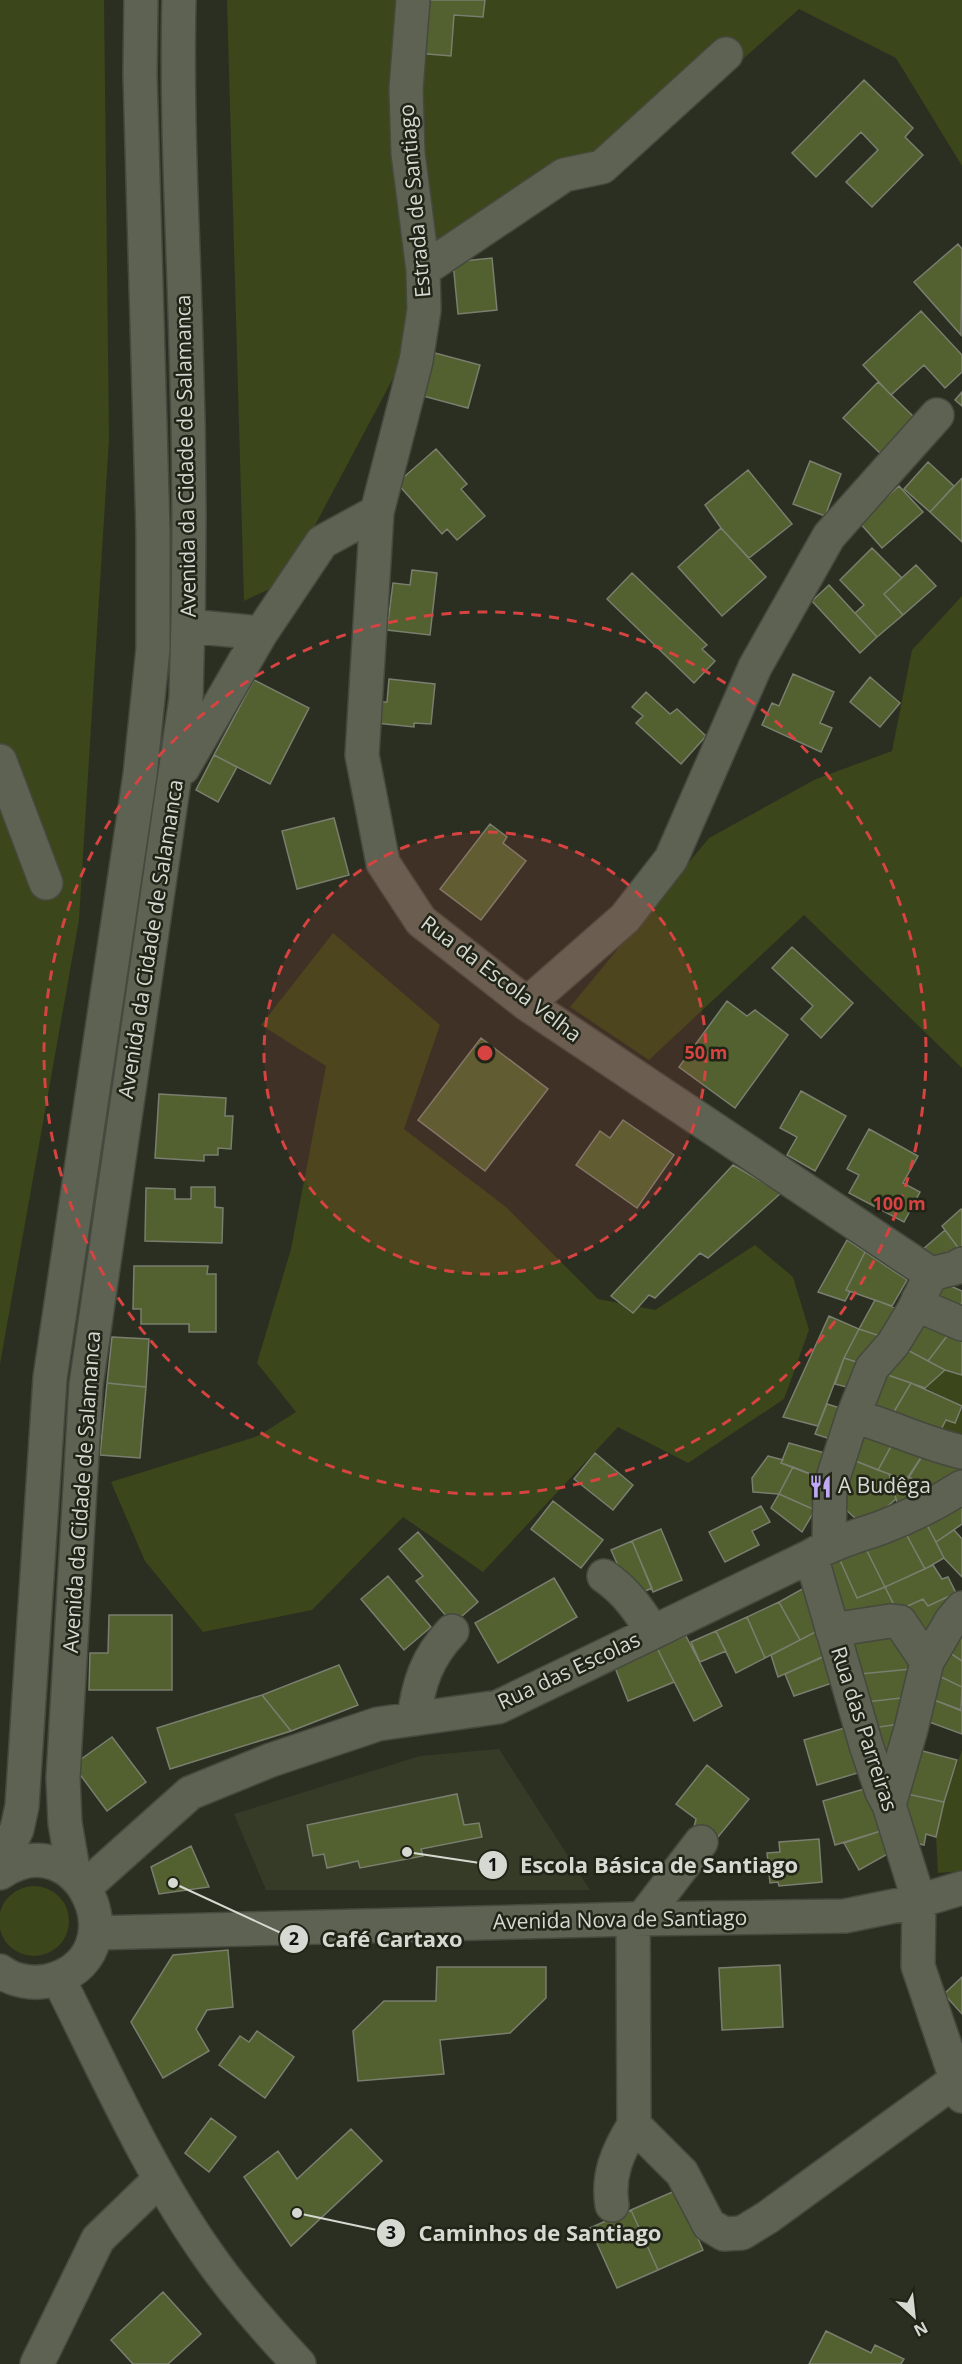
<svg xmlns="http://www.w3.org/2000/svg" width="962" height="2364" font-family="'Open Sans',sans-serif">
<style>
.built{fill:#363b28}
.grass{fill:#3b461a}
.building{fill:#536030;stroke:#797e6e;stroke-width:1.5}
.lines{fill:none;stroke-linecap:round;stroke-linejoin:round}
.minor-casing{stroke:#46493e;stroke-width:36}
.minor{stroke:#5d6253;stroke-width:33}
.ring{fill:none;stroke:#d64341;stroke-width:3;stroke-dasharray:10 8}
.labels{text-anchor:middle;stroke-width:5;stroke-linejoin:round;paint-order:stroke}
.street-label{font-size:21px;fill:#d6d9d1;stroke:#212518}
.poi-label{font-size:21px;fill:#d6d9d1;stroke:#212518;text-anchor:start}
.centre{fill:#d64341;stroke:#212518;stroke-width:3}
.ring-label{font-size:18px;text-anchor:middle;font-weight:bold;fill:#d64341;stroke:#212518;stroke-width:5;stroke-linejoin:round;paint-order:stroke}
.leader{fill:none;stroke:#d6d9d1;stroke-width:2}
.callout-dot{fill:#d6d9d1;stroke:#212518;stroke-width:2}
.mark-label{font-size:18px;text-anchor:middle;font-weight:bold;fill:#111}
.callout-label{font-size:22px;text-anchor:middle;font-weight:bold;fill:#d6d9d1;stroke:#212518;stroke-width:5;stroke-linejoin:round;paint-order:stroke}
</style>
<rect width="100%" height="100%" fill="#2b2f21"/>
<path class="built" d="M 499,1749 L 590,1890 L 266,1890 L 234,1814 L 420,1756 Z"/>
<path class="grass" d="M 0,0 L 104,0 L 109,439 L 79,920 L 0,1364 Z
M 227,0 L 962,0 L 962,166 L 896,58 L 799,9 L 743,59 L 718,42 L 598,156 L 414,266 L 406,354 L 305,544 L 278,585 L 244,601 Z
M 962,596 L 962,1068 L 804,915 L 649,1060 L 570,1007 L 709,838 L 816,779 L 892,751 L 912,650 Z
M 333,933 L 440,1025 L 404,1129 L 506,1207 L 598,1299 L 655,1310 L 755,1245 L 793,1277 L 809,1330 L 784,1399 L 688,1463 L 618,1427 L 483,1572 L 403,1517 L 312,1610 L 203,1632 L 145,1561 L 111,1482 L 258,1436 L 296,1412 L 257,1363 L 291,1249 L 326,1066 L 261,1025 Z
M 945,1370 L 962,1375 L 962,1406 L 925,1388 Z
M 962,1410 L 962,1446 L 935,1441 L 946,1420 L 955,1423 Z
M 962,1750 L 962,1871 L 938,1873 L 936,1837 L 944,1802 Z
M-1 1921a35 35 0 1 1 70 0a35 35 0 1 1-70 0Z"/>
<path class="building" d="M 420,0 L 485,0 L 483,17 L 454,15 L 451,56 L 416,53 Z
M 864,80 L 913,128 L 905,137 L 923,155 L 872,207 L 846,182 L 878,150 L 861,132 L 816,177 L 792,153 Z
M 958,244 L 962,249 L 961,335 L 914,282 Z
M 492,258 L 497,310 L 458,314 L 453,262 Z
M 921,311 L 962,355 L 962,372 L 945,388 L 924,365 L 891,395 L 863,365 Z
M 435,353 L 480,365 L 468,408 L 423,396 Z
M 878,382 L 915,418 L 881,454 L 843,418 Z
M 962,392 L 962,406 L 955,400 Z
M 436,449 L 467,484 L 461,489 L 485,516 L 457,540 L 447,529 L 442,534 L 397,483 Z
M 810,461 L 841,474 L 825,516 L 793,504 Z
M 928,462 L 954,486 L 930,512 L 904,489 Z
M 748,470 L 792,524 L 749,558 L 721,528 L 705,505 Z
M 962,478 L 962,542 L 930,512 Z
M 899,486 L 923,512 L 882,548 L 859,522 Z
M 721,528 L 766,577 L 722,616 L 678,567 Z
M 872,548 L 902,578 L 884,594 L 903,615 L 877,637 L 855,613 L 864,605 L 840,580 Z
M 916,565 L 936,586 L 903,615 L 884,594 Z
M 412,570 L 437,573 L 430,635 L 387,630 L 393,583 L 410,585 Z
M 632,573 L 707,645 L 702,649 L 715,661 L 694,683 L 607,599 Z
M 829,585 L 877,637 L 860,653 L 812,601 Z
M 793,674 L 834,692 L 820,723 L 832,728 L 821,752 L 762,725 L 772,703 L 779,706 Z
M 870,677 L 900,703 L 880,727 L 850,702 Z
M 389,679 L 435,684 L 431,724 L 414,723 L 414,727 L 376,723 L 378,702 L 387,702 Z
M 254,680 L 309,708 L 270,784 L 214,755 Z
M 646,692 L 670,714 L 677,709 L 706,736 L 681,764 L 636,723 L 643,716 L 632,707 Z
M 214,755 L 237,767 L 218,802 L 196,790 Z
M 334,818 L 349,875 L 297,889 L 282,831 Z
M 490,824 L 507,837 L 503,843 L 526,861 L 481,920 L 440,889 Z
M 792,947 L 853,1003 L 821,1038 L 801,1019 L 813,1006 L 772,968 Z
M 727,1001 L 747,1016 L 755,1010 L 788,1035 L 735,1108 L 679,1067 Z
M 481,1038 L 548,1089 L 485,1171 L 418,1120 Z
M 801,1091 L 846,1116 L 815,1171 L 787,1155 L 797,1137 L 780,1128 Z
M 159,1094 L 226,1098 L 225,1116 L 233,1116 L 231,1149 L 218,1148 L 218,1155 L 204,1155 L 204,1161 L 155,1158 Z
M 623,1120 L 674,1155 L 637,1208 L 576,1165 L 600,1131 L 610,1138 Z
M 869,1129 L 918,1156 L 903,1183 L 920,1192 L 904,1222 L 849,1193 L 859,1175 L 847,1169 Z
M 733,1165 L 781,1193 L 708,1258 L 700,1253 L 655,1298 L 649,1295 L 633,1313 L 611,1296 Z
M 191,1187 L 215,1187 L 215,1207 L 223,1208 L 222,1243 L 145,1241 L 146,1188 L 175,1189 L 175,1199 L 191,1199 Z
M 961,1209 L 962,1210 L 962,1253 L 942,1226 Z
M 945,1230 L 962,1253 L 962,1258 L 915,1256 Z
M 847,1240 L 865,1252 L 846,1290 L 850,1292 L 845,1301 L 818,1292 Z
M 865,1252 L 907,1280 L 892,1306 L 846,1290 Z
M 134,1266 L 208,1266 L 207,1274 L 216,1274 L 216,1332 L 189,1332 L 189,1324 L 141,1324 L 141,1309 L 133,1309 Z
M 946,1284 L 962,1291 L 962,1302 L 956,1315 L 931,1300 Z
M 875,1300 L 909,1313 L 892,1340 L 859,1329 Z
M 915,1312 L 954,1327 L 928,1361 L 898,1345 Z
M 829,1316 L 859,1329 L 844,1358 L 818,1426 L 783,1417 Z
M 954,1327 L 962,1330 L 962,1375 L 945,1370 L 928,1361 Z
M 859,1329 L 892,1340 L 866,1365 L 844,1358 Z
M 112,1337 L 149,1339 L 146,1387 L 107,1383 Z
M 898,1345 L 945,1370 L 925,1388 L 876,1371 Z
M 844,1358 L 866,1365 L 858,1390 L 835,1384 Z
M 876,1371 L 911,1383 L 889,1420 L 858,1411 Z
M 107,1383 L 146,1387 L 140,1458 L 100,1455 Z
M 911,1383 L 962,1406 L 955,1423 L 946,1420 L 935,1441 L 889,1420 Z
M 827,1404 L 850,1411 L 840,1442 L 815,1434 Z
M 859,1424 L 894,1441 L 878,1470 L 848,1458 Z
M 896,1437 L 926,1450 L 906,1480 L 878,1470 Z
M 789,1443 L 832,1455 L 823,1479 L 781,1463 Z
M 926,1450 L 962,1464 L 962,1471 L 939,1495 L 909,1477 Z
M 595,1453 L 633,1485 L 613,1510 L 574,1479 Z
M 768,1456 L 783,1460 L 781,1463 L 793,1467 L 779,1494 L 753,1492 L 752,1478 Z
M 848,1458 L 889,1474 L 896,1499 L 864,1526 L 834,1499 Z
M 793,1467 L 823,1479 L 815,1510 L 779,1494 Z
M 889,1474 L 906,1480 L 909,1477 L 939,1495 L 900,1513 Z
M 779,1494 L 815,1510 L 802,1532 L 771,1508 Z
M 957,1500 L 962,1508 L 962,1524 L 936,1542 L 925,1521 Z
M 553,1501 L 603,1540 L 581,1568 L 531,1529 Z
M 761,1506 L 770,1522 L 752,1531 L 759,1545 L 725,1562 L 709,1532 Z
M 925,1521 L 944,1558 L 925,1569 L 904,1530 Z
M 661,1529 L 682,1580 L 653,1592 L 632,1541 Z
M 904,1530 L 925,1569 L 885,1587 L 865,1547 Z
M 954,1530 L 962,1539 L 962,1577 L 944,1558 L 936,1542 Z
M 418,1532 L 478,1602 L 453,1624 L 416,1581 L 423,1576 L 399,1549 Z
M 632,1541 L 652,1588 L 632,1597 L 611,1550 Z
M 865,1547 L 885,1587 L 857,1598 L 839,1558 Z
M 839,1558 L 857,1598 L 885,1587 L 897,1611 L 839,1622 L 822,1566 Z
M 933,1565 L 942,1579 L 948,1577 L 956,1593 L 928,1606 L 923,1599 L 897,1611 L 885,1587 Z
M 388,1576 L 431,1627 L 404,1650 L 361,1599 Z
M 554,1578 L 577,1617 L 498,1663 L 475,1623 Z
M 804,1588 L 825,1627 L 800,1640 L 779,1602 Z
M 956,1593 L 959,1596 L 920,1647 L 897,1611 L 923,1599 L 928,1606 Z
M 779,1602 L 800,1640 L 765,1658 L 747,1617 Z
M 109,1615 L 172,1615 L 172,1690 L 89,1690 L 90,1653 L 108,1653 Z
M 747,1617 L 765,1658 L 736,1673 L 716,1631 Z
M 962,1625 L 962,1661 L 943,1648 Z
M 825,1627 L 833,1652 L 778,1677 L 771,1655 Z
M 900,1627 L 911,1669 L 850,1675 L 839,1636 Z
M 716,1631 L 726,1651 L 700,1662 L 691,1642 Z
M 686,1636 L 722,1706 L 694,1721 L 657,1648 Z
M 657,1648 L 674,1682 L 628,1701 L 614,1665 Z
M 949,1652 L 962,1661 L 962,1687 L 937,1675 Z
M 823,1657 L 832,1683 L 794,1696 L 785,1674 Z
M 339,1665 L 358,1705 L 291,1731 L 262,1695 Z
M 911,1669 L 910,1697 L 857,1703 L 850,1675 Z
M 937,1675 L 962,1687 L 961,1710 L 929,1698 Z
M 262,1695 L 291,1731 L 170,1769 L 157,1728 Z
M 910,1697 L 907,1723 L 865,1729 L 857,1703 Z
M 929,1698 L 962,1711 L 962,1734 L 921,1719 Z
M 907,1723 L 901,1753 L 874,1759 L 865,1729 Z
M 858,1724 L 871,1769 L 817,1785 L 804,1740 Z
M 112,1737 L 146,1782 L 107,1811 L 73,1765 Z
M 919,1750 L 957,1760 L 944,1802 L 907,1794 Z
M 707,1765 L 749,1799 L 713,1843 L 694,1827 L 696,1819 L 676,1804 Z
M 871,1787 L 884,1830 L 835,1845 L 823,1801 Z
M 457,1794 L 464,1825 L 479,1823 L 482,1837 L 421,1849 L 423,1856 L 360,1868 L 358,1861 L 327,1868 L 324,1854 L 313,1856 L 307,1825 Z
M 907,1794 L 944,1802 L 936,1837 L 926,1834 L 924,1845 L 908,1841 L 900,1824 Z
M 884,1830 L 893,1851 L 859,1870 L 844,1843 Z
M 819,1839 L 822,1882 L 779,1886 L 778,1882 L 770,1883 L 767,1853 L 780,1852 L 779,1842 Z
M 191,1846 L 209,1887 L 159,1894 L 151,1867 Z
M 228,1950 L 233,2007 L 207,2010 L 196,2029 L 209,2051 L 163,2078 L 131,2022 L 173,1955 Z
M 780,1965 L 783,2027 L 722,2030 L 719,1968 Z
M 437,1967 L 546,1967 L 546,1998 L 510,2033 L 440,2040 L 444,2074 L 358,2081 L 353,2031 L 384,2001 L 436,2001 Z
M 962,1977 L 962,2014 L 944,1994 Z
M 257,2031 L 294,2057 L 265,2098 L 219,2065 L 240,2036 L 249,2042 Z
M 211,2118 L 236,2137 L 209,2172 L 185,2153 Z
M 351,2129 L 382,2161 L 291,2246 L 244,2177 L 278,2151 L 297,2179 Z
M 677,2190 L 703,2250 L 658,2270 L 631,2210 Z
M 631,2210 L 658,2270 L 617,2288 L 590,2228 Z
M 163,2292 L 201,2334 L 168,2364 L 133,2364 L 111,2340 Z
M 826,2331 L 871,2353 L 875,2345 L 904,2359 L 901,2364 L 809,2364 Z"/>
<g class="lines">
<defs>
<path id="minor" d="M 413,0 L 406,89 L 408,153 L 423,270 L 424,310 L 416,361 L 377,512 L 362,755 L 383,863 L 421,921 L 527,1004 L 931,1274
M 423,270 L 564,175 L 602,167 L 726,54
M 188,626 L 261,633
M 0,761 L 46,883
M 183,768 L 261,633 L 322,542 L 377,512
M 527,1004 L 625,918 L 671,859 L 755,667 L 829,536 L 937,415
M 931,1274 L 955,1268 L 962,1264
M 918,1300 L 927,1309 L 962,1324
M 853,1416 C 890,1426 925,1444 962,1452
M 829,1545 L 830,1487 L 853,1416 L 872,1368 L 893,1344 L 913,1311 L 931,1274
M 811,1556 L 866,1745 L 882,1792 L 889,1805 L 919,1901 L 918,1966 L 962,2096
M 604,1576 C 627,1592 638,1609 653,1632
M 832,1630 L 890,1621 L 900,1622 L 927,1662
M 414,1719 C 418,1684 427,1657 452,1631
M 889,1805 L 911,1729 L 927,1662 L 951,1621 L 962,1608
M 0,1865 L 17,1829 L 22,1806 L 50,1378 L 140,775 L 153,649 L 153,532 L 140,74 L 141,0
M 0,1873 C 79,1818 143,1957 48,1981 C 32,1984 13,1981 0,1971
M 74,1875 L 65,1823 L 63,1778 L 86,1385 L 186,698 C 190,580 190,462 186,344 C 183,230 176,115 179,0
M 85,1887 L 190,1793 L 271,1760 L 378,1724 L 498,1707 L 811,1556 C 834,1542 858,1536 883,1527 C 911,1516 937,1503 962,1487
M 633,1919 L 634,2125 L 682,2173 L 709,2225 L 724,2234 L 742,2233 L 768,2217 L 956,2080
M 642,1919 L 701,1842
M 95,1933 L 633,1919 L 845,1916 L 919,1901 L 962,1888
M 58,1978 C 105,2071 148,2170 208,2255 C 235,2294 267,2330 299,2364
M 612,2205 C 607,2175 618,2151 634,2125
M 37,2364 L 98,2239 L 160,2179"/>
</defs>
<use href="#minor" class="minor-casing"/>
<use href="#minor" class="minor"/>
</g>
<circle cx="485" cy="1053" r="221" fill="#d64341" fill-opacity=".12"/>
<g class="ring">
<circle cx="485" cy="1053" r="221"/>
<circle cx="485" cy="1053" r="441"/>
</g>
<defs>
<symbol id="restaurant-bare" viewBox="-9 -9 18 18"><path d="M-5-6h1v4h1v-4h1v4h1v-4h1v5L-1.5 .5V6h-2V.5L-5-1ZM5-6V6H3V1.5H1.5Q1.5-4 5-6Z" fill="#c0a8f4" stroke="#212518" stroke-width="2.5" paint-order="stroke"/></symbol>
</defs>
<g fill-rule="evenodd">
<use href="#restaurant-bare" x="804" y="1470" width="33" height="33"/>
</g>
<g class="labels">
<g class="street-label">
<text transform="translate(415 201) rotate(-95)" y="7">Estrada de Santiago</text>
<text transform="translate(186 456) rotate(-91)" y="7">Avenida da Cidade de Salamanca</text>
<text transform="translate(151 939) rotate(-81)" y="7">Avenida da Cidade de Salamanca</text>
<text transform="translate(501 979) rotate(37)" y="7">Rua da Escola Velha</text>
<text transform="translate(82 1492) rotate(-86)" y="7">Avenida da Cidade de Salamanca</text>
<text transform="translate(569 1671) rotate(-25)" y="7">Rua das Escolas</text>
<text transform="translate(864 1729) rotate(72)" y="7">Rua das Parreiras</text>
<text transform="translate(620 1920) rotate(-1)" y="7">Avenida Nova de Santiago</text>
</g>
<g class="poi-label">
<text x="838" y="1493">A Budêga</text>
</g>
</g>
<circle cx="485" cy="1053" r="9" class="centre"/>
<g class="ring-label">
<text x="706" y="1059">50 m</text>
<text x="899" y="1210">100 m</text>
</g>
<path class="leader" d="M407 1852L493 1865M173 1883L294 1939M297 2213L391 2233"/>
<g class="callout-dot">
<circle cx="407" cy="1852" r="6"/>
<circle cx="173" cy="1883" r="6"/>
<circle cx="297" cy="2213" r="6"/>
<circle cx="493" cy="1865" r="15"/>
<circle cx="294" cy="1939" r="15"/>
<circle cx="391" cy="2233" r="15"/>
</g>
<g class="mark-label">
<text x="493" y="1871">1</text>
<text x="294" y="1945">2</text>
<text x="391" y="2239">3</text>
</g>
<g class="callout-label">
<text x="659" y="1873">Escola Básica de Santiago</text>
<text x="392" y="1947">Café Cartaxo</text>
<text x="540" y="2241">Caminhos de Santiago</text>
</g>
<g transform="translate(914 2316) rotate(153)" stroke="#212518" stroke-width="4.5" paint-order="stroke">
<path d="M0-4.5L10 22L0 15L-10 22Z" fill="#d6d9d1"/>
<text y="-9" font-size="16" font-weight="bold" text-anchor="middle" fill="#d6d9d1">N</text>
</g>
</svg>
